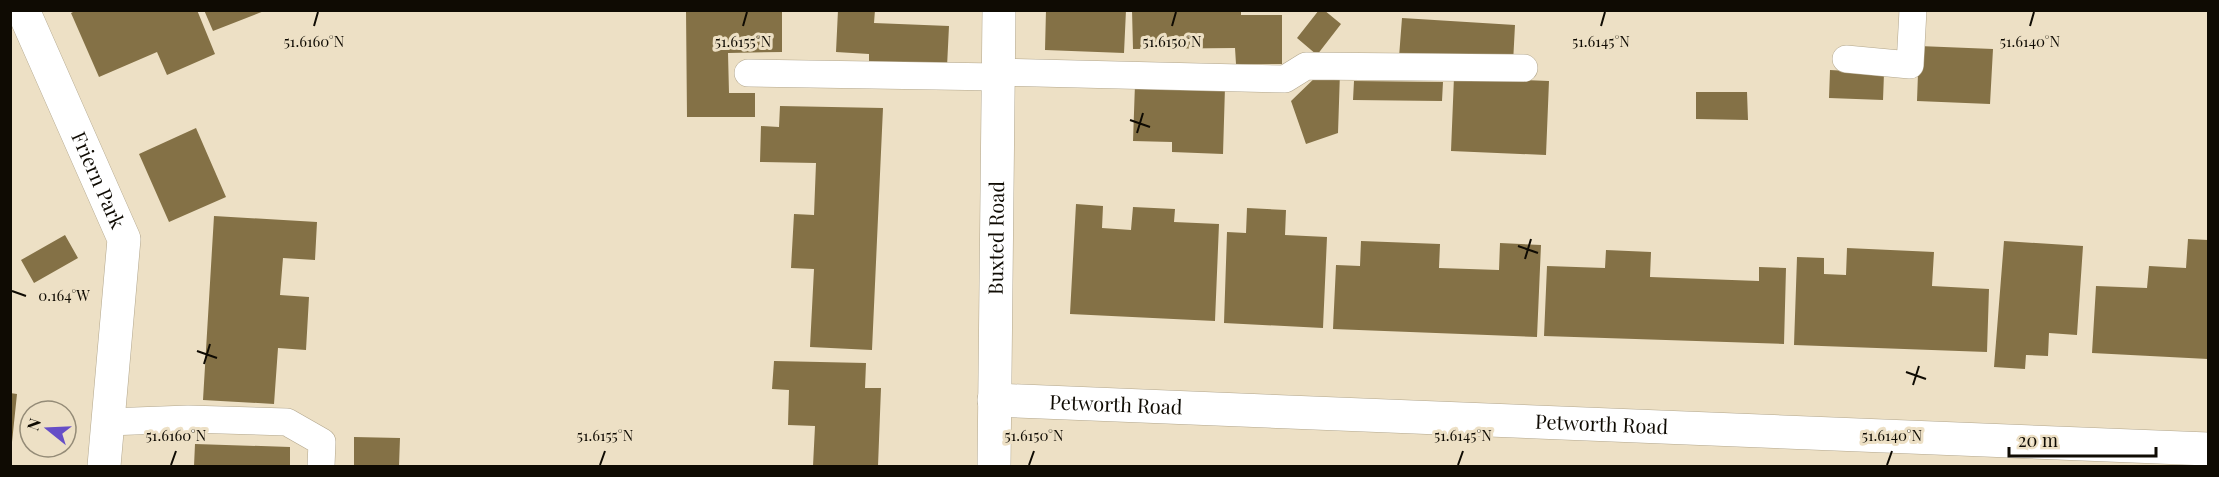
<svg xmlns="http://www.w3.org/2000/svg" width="2219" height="477" font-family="'Playfair Display',serif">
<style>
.building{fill:#847146}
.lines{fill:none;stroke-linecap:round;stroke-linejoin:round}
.service-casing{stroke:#b2a68c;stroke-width:28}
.minor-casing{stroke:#b2a68c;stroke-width:34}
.service{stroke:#fff;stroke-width:27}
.minor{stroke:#fff;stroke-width:33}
.ticks{fill:none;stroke:#0f0b03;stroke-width:2}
.labels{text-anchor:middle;stroke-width:6;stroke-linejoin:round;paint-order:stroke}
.street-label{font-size:20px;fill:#0f0b03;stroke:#ede0c5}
.ticks-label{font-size:15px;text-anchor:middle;fill:#0f0b03;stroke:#ede0c5;stroke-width:6;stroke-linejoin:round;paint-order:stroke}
</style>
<rect width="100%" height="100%" fill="#ede0c5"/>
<path class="building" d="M 77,10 L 197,10 L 215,54 L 167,75 L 157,52 L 99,77 L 71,13 Z
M 204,10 L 264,10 L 264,11 L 213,31 Z
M 686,10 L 782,10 L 782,52 L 728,53 L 729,93 L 755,93 L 755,117 L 687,117 Z
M 838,10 L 875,10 L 874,23 L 949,26 L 947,67 L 869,64 L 869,54 L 836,52 Z
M 1046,10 L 1126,10 L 1124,53 L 1045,50 Z
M 1132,10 L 1241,10 L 1241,15 L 1282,15 L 1282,64 L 1236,64 L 1235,48 L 1133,49 Z
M 1319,10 L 1324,10 L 1341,24 L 1317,55 L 1297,38 Z
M 1402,18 L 1515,25 L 1513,63 L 1399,57 Z
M 1919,46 L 1993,49 L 1990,104 L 1917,101 Z
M 1830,70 L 1884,73 L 1883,100 L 1829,98 Z
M 1321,72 L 1340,72 L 1338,133 L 1306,144 L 1291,101 Z
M 1454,77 L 1549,81 L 1546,155 L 1451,151 Z
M 1354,81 L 1443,82 L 1442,101 L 1353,100 Z
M 1135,84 L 1225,87 L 1223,154 L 1172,152 L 1172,142 L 1133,141 Z
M 1696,92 L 1747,92 L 1748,120 L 1696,119 Z
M 780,106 L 883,108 L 872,350 L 810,347 L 814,269 L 791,268 L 794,214 L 814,215 L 816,163 L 760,162 L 761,126 L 779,127 Z
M 196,128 L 226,197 L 169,222 L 139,154 Z
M 1076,204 L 1103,206 L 1102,228 L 1131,230 L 1133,207 L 1175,209 L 1174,222 L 1219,224 L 1215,321 L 1070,314 Z
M 1247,208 L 1286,210 L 1285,235 L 1327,237 L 1323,328 L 1224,323 L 1227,232 L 1246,233 Z
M 214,216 L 317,222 L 315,260 L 283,258 L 280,295 L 309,297 L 306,350 L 278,348 L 274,404 L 203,400 Z
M 65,235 L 78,258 L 34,283 L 21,260 Z
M 2188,239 L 2208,240 L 2208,359 L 2092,353 L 2096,286 L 2147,288 L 2149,266 L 2186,268 Z
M 1361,241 L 1440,244 L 1439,268 L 1499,270 L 1500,243 L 1541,245 L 1537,337 L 1333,329 L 1336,265 L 1360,266 Z
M 2004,241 L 2083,246 L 2077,335 L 2049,333 L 2048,356 L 2026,355 L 2025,369 L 1994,367 Z
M 1847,248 L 1934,252 L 1932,286 L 1989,289 L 1987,352 L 1794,345 L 1797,257 L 1824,258 L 1824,274 L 1846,275 Z
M 1606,250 L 1651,252 L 1650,277 L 1759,281 L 1759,267 L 1786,268 L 1784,344 L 1544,336 L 1547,266 L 1605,268 Z
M 774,361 L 866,363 L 865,388 L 881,388 L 878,466 L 813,466 L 815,426 L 788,425 L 789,390 L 772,389 Z
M 10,393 L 17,394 L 12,442 L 10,442 Z
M 354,437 L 400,438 L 399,466 L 354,466 Z
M 195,444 L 290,447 L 290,466 L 194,466 Z"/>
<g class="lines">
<defs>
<path id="service" d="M 1846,59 L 1910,65 L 1913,10
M 998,72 L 1285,79 L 1306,66 L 1524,68
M 748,73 L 998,77
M 108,422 L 188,419 L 287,422 L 322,442 L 321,466"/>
<g id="minor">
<path id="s1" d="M 23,10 L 124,239 L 104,466"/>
<path id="s2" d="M 994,400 L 2208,449"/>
<path id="s3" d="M 994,466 L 999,10"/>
</g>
</defs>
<use href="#service" class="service-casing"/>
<use href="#minor" class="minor-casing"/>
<use href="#service" class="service"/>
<use href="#minor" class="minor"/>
</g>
<path class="ticks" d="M 314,26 L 318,12M 743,26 L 747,12M 1172,26 L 1176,12M 1601,26 L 1605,12M 2030,26 L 2034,12M 1130,120 L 1150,127M 1137,133 L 1143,113M 1518,246 L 1538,253M 1525,259 L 1531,239M 12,291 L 26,296M 197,351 L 217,358M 204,364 L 210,344M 1906,372 L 1926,379M 1913,385 L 1919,366M 171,465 L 176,451M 600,465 L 605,451M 1029,465 L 1034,451M 1458,465 L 1463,451M 1887,465 L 1892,451"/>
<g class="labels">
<g class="street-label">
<text dy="7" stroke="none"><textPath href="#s1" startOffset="186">Friern Park</textPath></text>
<text dy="7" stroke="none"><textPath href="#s3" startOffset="228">Buxted Road</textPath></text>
<text dy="7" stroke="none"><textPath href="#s2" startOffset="122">Petworth Road</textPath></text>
<text dy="7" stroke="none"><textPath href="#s2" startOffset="608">Petworth Road</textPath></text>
</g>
</g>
<g class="ticks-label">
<text x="314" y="47">51.6160°N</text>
<text x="743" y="47">51.6155°N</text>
<text x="1172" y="47">51.6150°N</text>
<text x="1601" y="47">51.6145°N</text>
<text x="2030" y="47">51.6140°N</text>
<text x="64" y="301">0.164°W</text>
<text x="176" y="441">51.6160°N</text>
<text x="605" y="441">51.6155°N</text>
<text x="1034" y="441">51.6150°N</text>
<text x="1463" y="441">51.6145°N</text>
<text x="1892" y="441">51.6140°N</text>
</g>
<rect width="2219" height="477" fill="none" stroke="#0f0b03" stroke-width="24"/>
<g transform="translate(48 429) rotate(288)"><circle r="28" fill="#ede0c5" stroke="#948b77" stroke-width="1.5"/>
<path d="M0-4.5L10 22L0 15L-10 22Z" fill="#664ec7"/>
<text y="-9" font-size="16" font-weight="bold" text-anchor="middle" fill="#0f0b03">N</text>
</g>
<path d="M2009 447v9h147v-9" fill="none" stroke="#0f0b03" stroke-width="3"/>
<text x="2018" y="447" font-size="18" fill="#0f0b03" stroke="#ede0c5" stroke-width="4.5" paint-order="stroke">20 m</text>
</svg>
